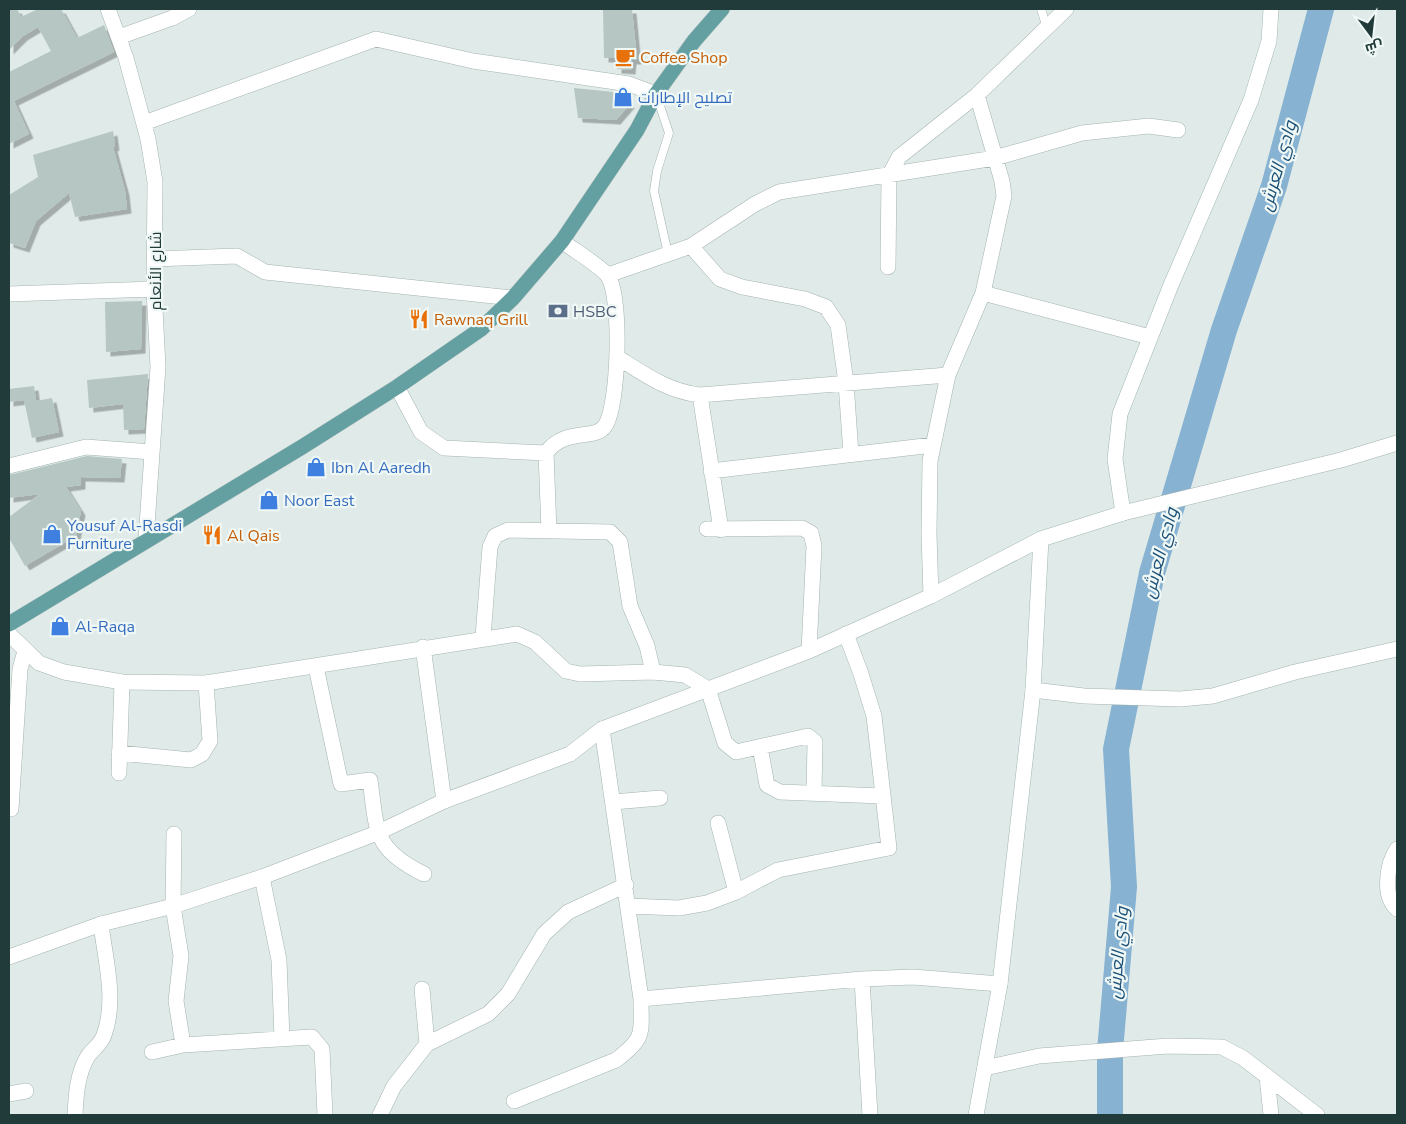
<svg xmlns="http://www.w3.org/2000/svg" width="1406" height="1124" font-family="'Nunito Sans',Cairo,sans-serif">
<style>
.lines{fill:none;stroke-linecap:round;stroke-linejoin:round}
.river{stroke:#87b2d1;stroke-width:26}
.building{fill:#b5c6c3;filter:url(#shadow)}
.service-casing{stroke:#a3b3b1;stroke-width:9}
.minor-casing{stroke:#a3b3b1;stroke-width:16}
.tertiary-casing{stroke:#a3b3b1;stroke-width:16}
.secondary-casing{stroke:#9fb7b4;stroke-width:16}
.primary-casing{stroke:#c1c8c8;stroke-width:16}
.service{stroke:#fff;stroke-width:8}
.minor{stroke:#fff;stroke-width:15}
.tertiary{stroke:#fff;stroke-width:15}
.secondary{stroke:#fff;stroke-width:15}
.primary{stroke:#64a0a1;stroke-width:15}
.labels{text-anchor:middle;stroke-width:4.5;stroke-linejoin:round;paint-order:stroke}
.food-label{font-size:16px;fill:#c56008;stroke:#f0f8f6;text-anchor:start}
.shop-label{font-size:16px;fill:#366cbe;stroke:#f0f8f6;text-anchor:start}
.street-label{font-size:16px;fill:#213b3b;stroke:#f0f8f6}
.service-label{font-size:16px;fill:#4e5e75;stroke:#f0f8f6;text-anchor:start}
.water-label{font-size:18px;font-style:italic;fill:#1b5077;stroke:#f0f8f6}
</style>
<defs>
<filter id="shadow"><feDropShadow dx="4.5" dy="4.5" stdDeviation="0" flood-color="#0004"/></filter>
</defs>
<rect width="100%" height="100%" fill="#e0ebe9"/>
<g class="lines">
<path class="river" d="M 1110,1115 L 1110,1051 L 1124,887 L 1116,749 L 1152,573 L 1224,330 L 1274,186 L 1321,9"/>
</g>
<path class="building" d="M 9,9 L 17,9 L 21,17 L 38,9 L 61,9 L 77,38 L 104,25 L 114,52 L 14,101 L 29,134 L 9,144 L 9,72 L 51,51 L 38,27 L 23,36 L 9,50 Z
M 603,9 L 632,9 L 637,60 L 632,60 L 631,70 L 617,69 L 617,58 L 604,58 Z
M 574,88 L 623,93 L 630,104 L 616,120 L 578,118 Z
M 113,131 L 115,146 L 113,147 L 125,191 L 127,209 L 75,217 L 69,193 L 36,221 L 25,248 L 9,243 L 9,195 L 38,177 L 33,155 Z
M 142,301 L 141,349 L 106,352 L 105,302 Z
M 148,374 L 144,429 L 124,430 L 123,404 L 89,408 L 87,380 Z
M 34,386 L 36,401 L 52,398 L 59,432 L 32,438 L 24,400 L 9,402 L 9,389 Z
M 87,456 L 122,459 L 120,478 L 81,477 L 81,485 L 66,487 L 81,511 L 76,536 L 25,566 L 9,538 L 9,517 L 40,494 L 9,498 L 9,475 Z"/>
<g class="lines">
<defs>
<path id="service" d="M 1041,9 L 1047,28
M 656,94 L 669,133 L 657,171 L 654,191 L 668,254"/>
<path id="minor" d="M 108,9 L 126,58 L 148,139 L 155,182 L 154,289 L 158,367 L 146,540
M 119,37 L 172,18 L 189,9
M 977,95 L 1002,181 L 1004,196 L 983,293
M 144,123 L 376,39 L 473,61 L 629,84 L 656,94
M 691,246 L 755,204 L 779,192 L 995,158 L 1082,133 L 1149,126 L 1178,130
M 154,259 L 237,256 L 265,272 L 513,298
M 888,267 L 889,176 L 899,157 L 977,95 L 1066,9
M 608,275 L 691,246 L 720,279 L 742,287 L 805,299 L 826,307 L 838,325 L 846,383 L 851,454
M 9,294 L 154,289
M 617,357 C 644,374 667,391 700,395 L 948,375
M 397,387 L 421,432 L 444,448 L 546,453
M 700,395 L 721,530
M 9,466 L 86,447 L 152,452
M 711,471 L 933,445
M 707,529 L 802,528 L 811,533 L 814,546 L 809,651
M 549,531 L 546,453 C 564,427 595,441 605,426 C 619,406 622,297 608,276 C 602,267 572,249 562,241
M 931,596 L 929,534 L 930,461 L 948,375 L 983,293 L 1150,337
M 483,637 L 490,547 L 495,536 L 508,530 L 610,532 L 620,542 L 630,606 L 647,646 L 653,672
M 423,647 L 444,801
M 316,667 L 341,784 L 370,780 C 377,831 373,849 424,874
M 708,689 L 725,743 L 736,752 L 808,736 L 815,742 L 814,792
M 1033,690 L 1084,696 L 1180,699 L 1213,696 L 1295,672 L 1397,649
M 760,747 L 767,785 L 780,792 L 882,796
M 119,753 L 191,760 L 202,754 L 210,741 L 206,683
M 119,773 L 122,682
M 613,802 L 660,798
M 11,809 L 20,669 L 25,651
M 718,823 L 736,892
M 174,834 L 173,906 L 181,956 L 176,1001 L 183,1045
M 1397,849 C 1387,864 1382,896 1397,909
M 262,877 L 279,960 L 282,1038
M 628,906 L 679,908 L 707,903 L 736,892 L 778,870 L 889,848 L 874,716 L 861,674 L 846,634
M 862,979 L 870,1115
M 422,989 L 427,1044
M 641,999 L 862,979 L 913,977 L 1000,984
M 152,1052 L 183,1045 L 312,1037 L 322,1049 L 325,1115
M 985,1068 L 1039,1056 L 1168,1046 L 1222,1047 L 1243,1058 L 1317,1115
M 1267,1077 L 1271,1115
M 9,1094 L 26,1091
M 514,1101 L 616,1060 C 646,1037 641,1034 641,999 L 602,729
M 75,1115 C 76,1095 77,1074 88,1056 C 93,1049 102,1043 104,1035 C 117,1000 105,959 101,924
M 380,1115 L 394,1086 L 427,1044 L 488,1014 L 508,994 L 544,934 L 568,912 L 626,885"/>
<path id="tertiary" d="M 1123,513 L 1341,460 L 1397,443
M 9,634 L 39,663 L 64,672 L 122,682 L 206,683 L 517,634 L 535,642 L 566,671 L 580,674 L 653,672 L 685,675 L 708,689
M 9,957 L 101,924 L 173,906 L 262,877 L 377,833 L 444,801 L 570,754 L 602,729 L 809,651 L 931,596 L 1041,539"/>
<path id="secondary" d="M 976,1115 L 1000,984 L 1033,690 L 1041,539 L 1123,513 L 1115,459 L 1120,414 L 1171,285 L 1251,100 L 1269,41 L 1271,9"/>
<path id="primary" d="M 9,624 L 302,447 L 397,387 L 481,329 L 513,298 L 562,241 L 637,130 L 656,94 L 694,41 L 722,9"/>
</defs>
<use href="#service" class="service-casing"/>
<use href="#minor" class="minor-casing"/>
<use href="#tertiary" class="tertiary-casing"/>
<use href="#secondary" class="secondary-casing"/>
<use href="#primary" class="primary-casing"/>
<use href="#service" class="service"/>
<use href="#minor" class="minor"/>
<use href="#tertiary" class="tertiary"/>
<use href="#secondary" class="secondary"/>
<use href="#primary" class="primary"/>
</g>
<defs>
<symbol id="cafe-bare" viewBox="-9 -9 18 18"><path d="M-5.5-4.5H6V0H3Q3 3.5 0 3.5H-2.5Q-5.5 3.5-5.5 0ZM3-3.2v2h1.7v-2ZM-6 4.5H4V6H-6Z" fill="#e8710a" stroke="#f0f8f6" stroke-width="2.5" paint-order="stroke"/></symbol>
<symbol id="shop-bare" viewBox="-9 -9 18 18"><path d="M-5-2.5h2.3a2.7 3.5 0 0 1 5.4 0H5L5.5 6h-11ZM-1.5-2.5h3a1.5 2.3 0 0 0-3 0Z" fill="#3f7fe0" stroke="#f0f8f6" stroke-width="2.5" paint-order="stroke"/></symbol>
<symbol id="bank-bare" viewBox="-9 -9 18 18"><path d="M-6-4H6V4H-6ZM0-2.3a2.3 2.3 0 1 0 0 4.6a2.3 2.3 0 1 0 0-4.6Z" fill="#5c6f8a" stroke="#f0f8f6" stroke-width="2.5" paint-order="stroke"/></symbol>
<symbol id="restaurant-bare" viewBox="-9 -9 18 18"><path d="M-5-6h1v4h1v-4h1v4h1v-4h1v5L-1.5 .5V6h-2V.5L-5-1ZM5-6V6H3V1.5H1.5Q1.5-4 5-6Z" fill="#e8710a" stroke="#f0f8f6" stroke-width="2.5" paint-order="stroke"/></symbol>
</defs>
<g fill-rule="evenodd">
<use href="#cafe-bare" x="611" y="43" width="28" height="28"/>
<use href="#shop-bare" x="609" y="83" width="28" height="28"/>
<use href="#bank-bare" x="544" y="297" width="28" height="28"/>
<use href="#restaurant-bare" x="405" y="305" width="28" height="28"/>
<use href="#shop-bare" x="302" y="453" width="28" height="28"/>
<use href="#shop-bare" x="255" y="486" width="28" height="28"/>
<use href="#shop-bare" x="38" y="520" width="28" height="28"/>
<use href="#restaurant-bare" x="198" y="521" width="28" height="28"/>
<use href="#shop-bare" x="46" y="612" width="28" height="28"/>
</g>
<g class="labels">
<g class="food-label">
<text x="640" y="63">Coffee Shop</text>
<text x="434" y="325">Rawnaq Grill</text>
<text x="227" y="541">Al Qais</text>
</g>
<g class="shop-label">
<text x="638" y="103">تصليح الإطارات</text>
<text x="331" y="473">Ibn Al Aaredh</text>
<text x="284" y="506">Noor East</text>
<text x="67" y="531">Yousuf Al-Rasdi<tspan x="67" dy="18">Furniture</tspan></text>
<text x="75" y="632">Al-Raqa</text>
</g>
<g class="street-label">
<text transform="translate(155 271) rotate(-90)" y="6">شارع الأنعام</text>
</g>
<g class="service-label">
<text x="573" y="317">HSBC</text>
</g>
<g class="water-label">
<text transform="translate(1278 166) rotate(-74)" y="6">وادي العرش</text>
<text transform="translate(1160 553) rotate(-75)" y="6">وادي العرش</text>
<text transform="translate(1118 953) rotate(-85)" y="6">وادي العرش</text>
</g>
</g>
<rect width="1406" height="1124" fill="none" stroke="#213b3b" stroke-width="20"/>
<g transform="translate(1371 35) rotate(165)" stroke="#f0f8f6" stroke-width="4" paint-order="stroke">
<path d="M0-4L9 19L0 12L-9 19Z" fill="#213b3b"/>
<text y="-8" font-size="14" font-weight="bold" text-anchor="middle" fill="#213b3b">ش</text>
</g>
</svg>
